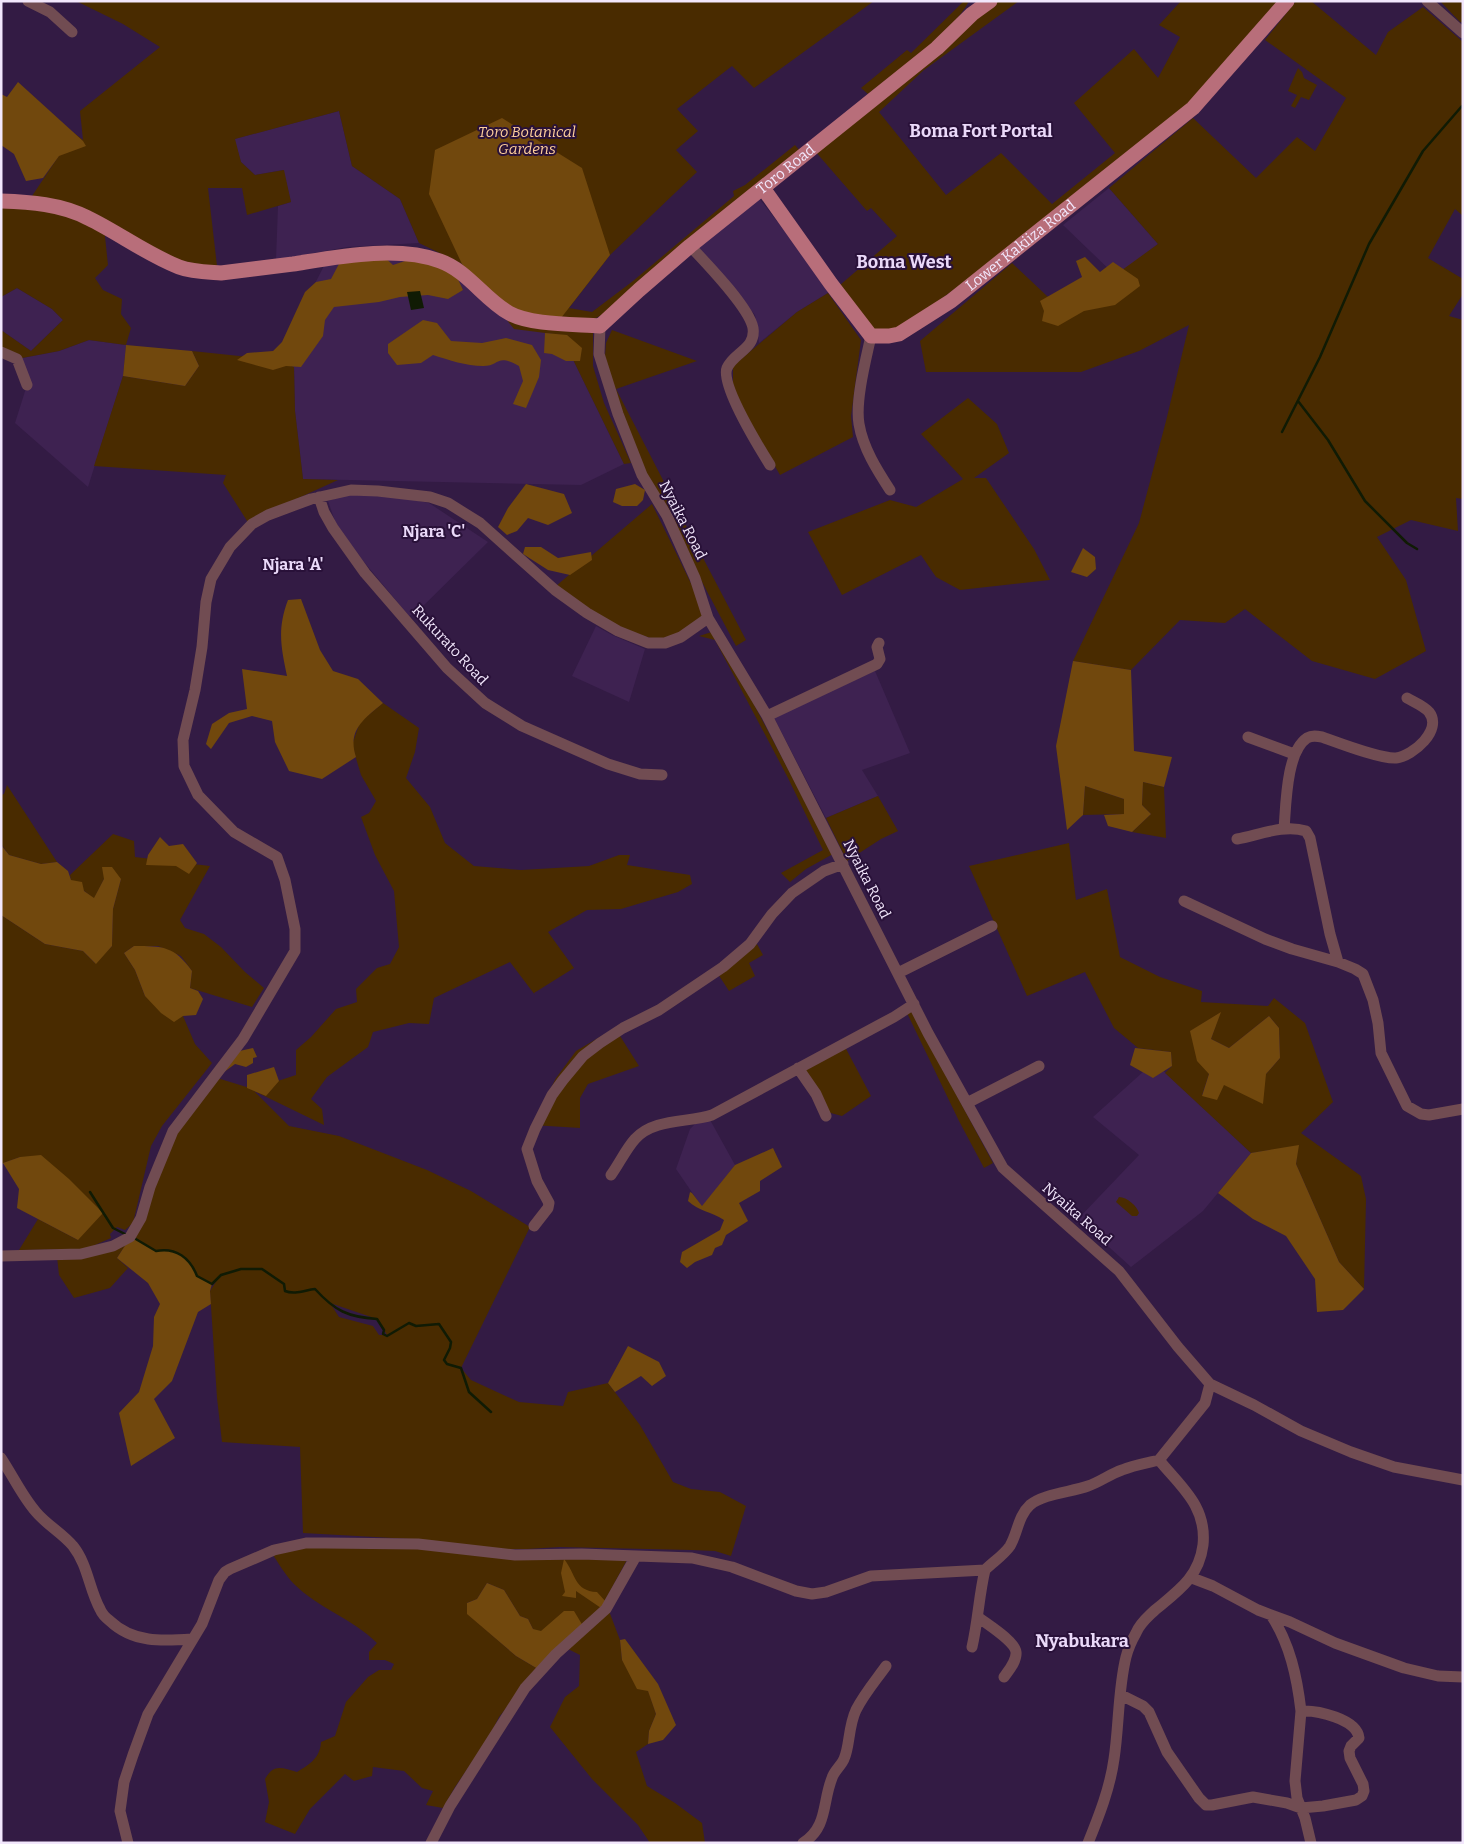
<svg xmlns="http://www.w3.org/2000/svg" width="1464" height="1844" font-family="Bitter,serif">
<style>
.built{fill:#3e2251}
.green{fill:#492b00;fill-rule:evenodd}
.forest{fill:#71480d}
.water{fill:#101b04}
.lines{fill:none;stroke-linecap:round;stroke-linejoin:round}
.stream{stroke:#101b04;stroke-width:2.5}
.minor{stroke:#714c52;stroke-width:11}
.major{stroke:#b86e7a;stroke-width:15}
.labels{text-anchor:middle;stroke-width:4;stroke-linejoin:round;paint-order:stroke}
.park-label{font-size:15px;font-style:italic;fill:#fdce9b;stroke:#291139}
.street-label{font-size:15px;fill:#f2e7fc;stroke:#291139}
.neighbourhood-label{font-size:16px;font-weight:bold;fill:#ead9f9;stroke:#291139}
.quarter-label{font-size:18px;font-weight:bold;fill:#ead9f9;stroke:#291139}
</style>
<rect width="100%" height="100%" fill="#331b44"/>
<path class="built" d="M 339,111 L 352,166 L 400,199 L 419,243 L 347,247 L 276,260 L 278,206 L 291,202 L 283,170 L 255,175 L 241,162 L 234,139 Z
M 1109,188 L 1158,244 L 1116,276 L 1063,225 Z
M 758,197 L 820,276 L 828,293 L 797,312 L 759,343 L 755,315 L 698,247 Z
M 412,253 L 561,335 L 624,464 L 581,485 L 303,479 L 295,411 L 294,367 L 276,360 L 328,258 Z
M 17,288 L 52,309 L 63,320 L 31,351 L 1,330 L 1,297 Z
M 89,340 L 126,345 L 123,376 L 88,487 L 15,423 L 27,385 L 17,359 L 59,351 Z
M 351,493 L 390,495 L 429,503 L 488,542 L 420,609 L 409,616 L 364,562 L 336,524 L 328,501 Z
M 596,626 L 612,635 L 645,649 L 629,702 L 572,676 Z
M 875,671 L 910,753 L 862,770 L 878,796 L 826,818 L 773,716 Z
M 1154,1062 L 1251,1153 L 1203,1211 L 1131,1267 L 1078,1219 L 1139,1155 L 1093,1117 Z
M 709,1118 L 735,1165 L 702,1207 L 676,1169 L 690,1129 L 699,1120 Z"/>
<path class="green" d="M 76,1 L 874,1 L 754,88 L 732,66 L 677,109 L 698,131 L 676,150 L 697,172 L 610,255 L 569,308 L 592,312 L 633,281 L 734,196 L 733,191 L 745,185 L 795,145 L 801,152 L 613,309 L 596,318 L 561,318 L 471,276 L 462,264 L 419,243 L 400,199 L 352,166 L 339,111 L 235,139 L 241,162 L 255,175 L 284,170 L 291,202 L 247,215 L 242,188 L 208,188 L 217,266 L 201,265 L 174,259 L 30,199 L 74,133 L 83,140 L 80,111 L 160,47 L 123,24 Z
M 964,1 L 969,1 C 952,34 898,70 868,94 L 861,88 L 907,50 L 911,53 Z
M 986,1 L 1019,1 L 924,70 L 879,112 L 946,195 L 1001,153 L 1052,204 L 1115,153 L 1074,103 L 1134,49 L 1158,78 L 1180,37 L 1159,25 L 1181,1 L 1280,1 L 1183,111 L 1052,218 L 900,329 L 874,330 L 840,285 L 897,236 L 871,208 L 867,211 L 814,150 Z
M 1296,1 L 1311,1 L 1376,55 L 1388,32 L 1423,7 L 1463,42 L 1463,216 L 1455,209 L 1428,258 L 1463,279 L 1463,294 L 1449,316 L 1463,320 L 1463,499 L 1456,498 L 1458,531 L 1411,520 L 1377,537 L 1406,580 L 1426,651 L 1375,679 L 1312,661 L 1245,609 L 1225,623 L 1180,620 L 1131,670 L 1073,661 L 1139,523 L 1166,421 L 1189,325 L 1139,351 L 1081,372 L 926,372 L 920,341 L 1012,263 L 1064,312 L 1158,244 L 1109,188 L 1193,118 L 1256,178 L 1297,137 L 1315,151 L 1346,98 L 1265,40 Z
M 1440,1 L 1463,1 L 1463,23 L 1460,22 Z
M 1298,68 L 1302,72 L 1304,78 L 1317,85 L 1309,100 L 1301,97 L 1295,108 L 1291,106 L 1297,95 L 1288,91 Z
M 1,201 L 16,202 L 104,227 L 108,265 L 95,278 L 103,290 L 122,299 L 121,314 L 131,328 L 126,345 L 89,340 L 59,351 L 17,359 L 1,352 L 1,330 L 31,351 L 63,320 L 52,309 L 17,288 L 1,297 Z
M 828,293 L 861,340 L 851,416 L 853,437 L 780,475 L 745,414 L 733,386 L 733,366 L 797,312 Z
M 506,319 L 593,332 L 593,366 L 604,403 L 631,463 L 624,464 L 561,335 L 514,329 Z
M 612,330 L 697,361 L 616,389 L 678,509 L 666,513 L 645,471 L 621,416 L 605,356 L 606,343 Z
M 192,351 L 276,360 L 294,367 L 295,411 L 303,479 L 338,480 L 259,516 L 249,524 L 223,483 L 226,475 L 94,466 L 123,376 L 185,386 L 199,366 Z
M 968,398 L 997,424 L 1009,453 L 974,478 L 986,478 L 1034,549 L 1050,580 L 960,590 L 936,577 L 921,555 L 842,595 L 808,532 L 890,500 L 916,507 L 963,479 L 921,434 Z
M 652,504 L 709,620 L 662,642 L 612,625 L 556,586 Z
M 681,516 L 746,640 L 736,646 L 701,580 L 671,519 Z
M 715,631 L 833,854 L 806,869 L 790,882 L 781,873 L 823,850 L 788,778 L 715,640 L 699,636 Z
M 383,703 L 419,728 L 415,752 L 406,778 L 430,807 L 445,843 L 474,866 L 521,870 L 589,866 L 619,855 L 630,855 L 627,865 L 690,875 L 692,884 L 678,892 L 621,909 L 587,910 L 548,932 L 574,968 L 534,993 L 535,995 L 510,962 L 434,998 L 429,1024 L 409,1023 L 373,1032 L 368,1047 L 327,1077 L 311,1099 L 322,1109 L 324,1125 L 254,1091 L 289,1126 L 339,1136 L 427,1170 L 471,1191 L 530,1227 L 461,1368 L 471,1380 L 519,1402 L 563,1406 L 568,1392 L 608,1383 L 640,1425 L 673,1482 L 691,1489 L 720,1492 L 746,1506 L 731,1556 L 715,1551 L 691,1550 L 560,1547 L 527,1549 L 490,1549 L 411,1539 L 303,1533 L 300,1447 L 222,1442 L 217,1398 L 210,1291 L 217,1280 L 212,1284 L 197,1276 C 191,1260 181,1257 167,1249 L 156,1251 L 134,1238 L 158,1162 L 214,1077 L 253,1089 L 296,1075 L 296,1050 L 311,1037 L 336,1009 L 357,1002 L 356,989 L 377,968 L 390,964 L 399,947 L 394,891 L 375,855 L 361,817 L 369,813 L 376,801 L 361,775 L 352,745 L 360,722 ZM 330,1303 L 377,1319 L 387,1335 L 379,1335 L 373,1326 L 339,1317 Z
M 1143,782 L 1164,787 L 1166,838 L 1132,832 L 1151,814 L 1142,805 Z
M 7,785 L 57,862 L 41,864 L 9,855 L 1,844 L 1,795 L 4,794 Z
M 1085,786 L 1124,799 L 1124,814 L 1083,815 Z
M 878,796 L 898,831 L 881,839 L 847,861 L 826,818 Z
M 113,834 L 134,841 L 135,857 L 210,866 L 180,920 L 185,928 L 204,934 L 221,947 L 245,972 L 264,988 L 252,1007 L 190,988 L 192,971 L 181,956 L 158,946 L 134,946 L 124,953 L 135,970 L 145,996 L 183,1016 L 195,1044 L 212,1063 L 162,1126 L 151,1146 L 133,1223 L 125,1230 L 117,1227 L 110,1234 L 111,1238 L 86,1249 L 19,1250 L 38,1219 L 78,1240 L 20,1157 L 1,1164 L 1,915 L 45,944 L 83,951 L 95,963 L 112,946 L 113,909 L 121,879 L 104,879 L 94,899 L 71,880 L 70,875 Z
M 1069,843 L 1076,900 L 1107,889 L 1120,957 L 1160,977 L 1202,991 L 1201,1002 L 1268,1006 L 1274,998 L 1305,1023 L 1333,1102 L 1301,1133 L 1361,1176 L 1366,1199 L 1364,1289 L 1339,1262 L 1296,1164 L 1298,1146 L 1251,1153 L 1165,1073 L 1172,1066 L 1171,1052 L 1138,1048 L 1114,1028 L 1085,972 L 1027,996 L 969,866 ZM 1220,1013 L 1211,1039 L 1229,1048 L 1269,1016 L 1279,1028 L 1280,1058 L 1266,1074 L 1224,1085 L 1202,1095 L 1209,1074 L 1191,1031 Z
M 757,944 L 763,955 L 749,963 L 755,976 L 729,991 L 718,974 L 680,992 Z
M 912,1012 L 993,1163 L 984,1168 L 959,1121 L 907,1013 Z
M 615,1028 L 639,1066 L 588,1084 L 580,1098 L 580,1128 L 532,1125 L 556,1078 L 576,1051 Z
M 844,1045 L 871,1096 L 842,1116 L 827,1112 L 802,1069 Z
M 1119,1197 C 1127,1197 1137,1206 1139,1213 L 1137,1216 L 1132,1216 L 1116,1202 Z
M 128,1241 L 117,1258 L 128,1268 L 110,1288 L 74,1298 L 59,1275 L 57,1257 Z
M 303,1545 L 629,1556 L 601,1608 L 583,1626 L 544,1634 L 533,1629 L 528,1619 L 520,1616 L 504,1590 L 487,1583 L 477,1599 L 467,1603 L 468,1614 L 516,1656 L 538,1669 L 499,1717 L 489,1737 L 455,1787 L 443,1808 L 426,1805 L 433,1791 L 422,1788 L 404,1771 L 373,1767 L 372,1776 L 354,1781 L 345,1774 L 310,1809 L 295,1834 L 265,1822 L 269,1802 L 265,1779 C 274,1763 282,1768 297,1772 C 310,1764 320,1758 321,1742 L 335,1736 L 346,1702 L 368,1677 L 379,1670 L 391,1670 L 394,1664 L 385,1660 L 369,1660 L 369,1652 L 377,1643 C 353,1619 318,1608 294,1584 C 285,1575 278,1562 271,1552 Z
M 609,1611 L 620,1640 L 622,1660 L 648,1690 L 656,1714 L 649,1731 L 648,1744 L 636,1752 L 647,1786 L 675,1803 L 702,1823 L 705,1843 L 650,1843 L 638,1825 L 592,1779 L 550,1727 L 565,1697 L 579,1686 L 580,1655 L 566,1648 Z"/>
<path class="forest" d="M 18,82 L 83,141 L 86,146 L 59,156 L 43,178 L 26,181 L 14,154 L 1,145 L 1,94 L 7,97 Z
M 502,118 L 582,168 L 610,255 L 561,318 L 513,312 L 471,276 L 462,264 L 429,194 L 435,150 Z
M 381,254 L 393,265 L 411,259 L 439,266 L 456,275 L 463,290 L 448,299 L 428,295 L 400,297 L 379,302 L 334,307 L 325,320 L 323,336 L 301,367 L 286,366 L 273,370 L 237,360 L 247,353 L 273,351 L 282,342 L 305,292 L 316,282 L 331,279 L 340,262 Z
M 1085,257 L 1100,272 L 1113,262 L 1138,279 L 1140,286 L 1115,305 L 1084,311 L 1058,326 L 1042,321 L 1044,311 L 1040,301 L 1082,277 L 1076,261 Z
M 423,320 L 437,323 L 451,341 L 482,343 L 506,338 L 532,345 L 541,360 L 539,377 L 526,408 L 513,404 L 523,381 L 519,366 C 496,353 500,366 483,366 C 466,366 449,360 433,355 L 421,363 L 397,365 L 388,353 L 388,344 Z
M 545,333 L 567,335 L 582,348 L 580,361 L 566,361 L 552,354 L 544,353 Z
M 126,345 L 192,351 L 199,366 L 185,386 L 123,376 Z
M 526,484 L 564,494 L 572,513 L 548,525 L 528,518 L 517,531 L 507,535 L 498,527 L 508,508 Z
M 635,484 L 645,490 L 643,500 L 637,506 L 622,506 L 613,502 L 616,489 Z
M 525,547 L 541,547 L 558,558 L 591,552 L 592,560 L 570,575 L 548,570 L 523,554 Z
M 1083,548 L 1095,557 L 1096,569 L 1087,577 L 1071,572 Z
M 301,599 L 320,650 L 333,671 L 358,679 L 383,703 C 364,719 347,730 356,757 L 322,779 L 289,771 L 275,742 L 272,721 L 252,716 L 229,723 L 211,749 L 206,744 L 212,724 L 229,713 L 247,709 L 242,669 L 287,676 C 281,647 277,629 288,600 Z
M 1073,661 L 1131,670 L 1134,751 L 1172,757 L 1164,787 L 1143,782 L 1142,805 L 1151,814 L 1132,832 L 1108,826 L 1104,815 L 1124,814 L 1124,799 L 1085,786 L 1083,815 L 1067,830 L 1056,746 Z
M 160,837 L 169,846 L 183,844 L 197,863 L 189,874 L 176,866 L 146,865 L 148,855 Z
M 1,845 L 9,855 L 41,864 L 57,862 L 68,871 L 71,880 L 82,882 L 84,891 L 94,898 L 104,879 L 102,867 L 112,867 L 121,879 L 113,909 L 112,946 L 96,964 L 83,951 L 45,944 L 1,915 Z
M 134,946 C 163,946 174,946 192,971 L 190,988 L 198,991 L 203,999 L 196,1015 L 183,1016 L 174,1022 L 161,1013 L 145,996 L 135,970 L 124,953 Z
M 1221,1012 L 1211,1039 L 1229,1048 L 1269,1016 L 1279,1028 L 1280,1058 L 1266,1074 L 1263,1104 L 1224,1085 L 1217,1100 L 1202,1096 L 1209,1074 L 1197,1061 L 1190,1031 Z
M 253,1048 L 257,1057 L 253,1058 L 253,1063 L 246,1067 L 235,1064 L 220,1075 L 235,1052 Z
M 1135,1048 L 1171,1052 L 1172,1066 L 1153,1078 L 1130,1065 Z
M 274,1067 L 279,1081 L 266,1096 L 247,1088 L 247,1075 Z
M 1299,1145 L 1296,1164 L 1339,1262 L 1364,1289 L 1343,1310 L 1317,1312 L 1315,1279 L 1286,1236 L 1253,1219 L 1218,1193 L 1251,1153 Z
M 773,1148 L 782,1167 L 760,1181 L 760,1191 L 739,1203 L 748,1221 L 726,1235 L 722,1245 L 715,1248 L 712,1255 L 695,1262 L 687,1268 L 680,1262 L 682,1252 L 720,1230 L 724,1220 C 712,1212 698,1211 688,1201 L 690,1192 L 692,1193 L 702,1206 L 735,1165 Z
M 41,1155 L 69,1179 L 103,1213 L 78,1240 L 17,1208 L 19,1189 L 3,1163 L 20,1157 Z
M 134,1238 L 156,1251 C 176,1247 190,1258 197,1276 L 212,1284 L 210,1291 L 211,1304 L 198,1312 L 172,1381 L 154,1399 L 175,1438 L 131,1466 L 119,1413 L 139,1392 L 153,1346 L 154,1317 L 160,1304 L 148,1283 L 117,1258 L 128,1241 Z
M 628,1346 L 659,1362 L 666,1376 L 652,1386 L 641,1376 L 615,1392 L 608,1383 Z
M 564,1559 C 576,1574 574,1591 597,1592 L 606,1602 L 601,1608 L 576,1591 L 576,1598 L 562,1596 L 565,1592 L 561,1573 Z
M 487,1583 L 504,1590 L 520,1616 L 528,1619 L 533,1629 L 541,1631 L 564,1611 L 574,1611 L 583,1626 L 538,1669 L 516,1656 L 467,1614 L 467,1603 L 477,1599 Z
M 625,1639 L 658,1684 L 676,1725 L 663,1740 L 648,1744 L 649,1731 L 656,1714 L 648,1691 L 637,1689 L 622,1660 L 620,1640 Z"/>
<path class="water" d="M 420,291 L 424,308 L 411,310 L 407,292 Z"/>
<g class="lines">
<path class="stream" d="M 1298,401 L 1328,440 L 1365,501 L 1407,543 L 1417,549
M 1282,432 L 1320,357 L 1369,244 L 1423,151 L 1462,106
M 90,1192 L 113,1228 L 127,1235
M 134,1238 L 156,1251 C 176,1247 190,1258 197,1276 L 212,1284 L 221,1275 L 241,1269 L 262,1269 L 284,1284 L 285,1291 C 295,1295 305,1290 315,1289 C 335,1311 348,1317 377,1319 L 384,1330 L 383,1334 L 387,1336 L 409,1323 L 416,1326 L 439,1324 L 451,1342 L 450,1348 L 444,1360 L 447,1364 L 461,1368 L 469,1392 L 491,1412"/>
<path class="minor" d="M 28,1 L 50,12 L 72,32
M 1427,1 L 1463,33
M 690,246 C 706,263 749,307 753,328 C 756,349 734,352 727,368 C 720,385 760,449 770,465
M 600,326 L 599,354 L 618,414 L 642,475 L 667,516 L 695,578 L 708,618 L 767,716 L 928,1033 L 1003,1168 L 1119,1271 L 1178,1347 L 1210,1384 L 1254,1405 L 1301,1431 L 1351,1452 L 1394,1467 L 1463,1480
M 871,336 C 866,359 855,401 859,424 C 863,448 877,470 890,490
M 1,352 L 17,359 L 27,385
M 319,497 L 324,512 L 333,528 L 365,573 L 447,668 L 485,703 L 522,726 L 608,764 L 640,774 L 662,775
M 767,716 L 877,664 L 880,659 L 877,647 L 879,643
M 1248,737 L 1294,754
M 1284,829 C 1286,806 1286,752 1307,738 C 1312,735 1317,736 1322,737 C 1339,743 1380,759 1396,758 C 1413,756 1443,730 1429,712 C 1424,706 1414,702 1407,698
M 1237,839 C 1259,835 1284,824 1306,831 L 1310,838 L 1330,934 L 1338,962
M 1184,901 L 1265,939 L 1292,949 L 1338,962 L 1355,969 L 1363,974 L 1373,1000 L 1378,1023 L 1381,1053 L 1407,1106 L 1421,1114 L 1429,1115 L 1463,1109
M 898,973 L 992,926
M 798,1068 L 816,1094 L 826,1116
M 967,1103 L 1039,1066
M 611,1175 C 619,1164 626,1149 635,1139 C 654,1118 688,1123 712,1115 L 894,1017 L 914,1004
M 534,1226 L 548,1208 L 549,1203 L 537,1181 L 527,1149 L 535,1129 L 552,1095 L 563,1080 L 583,1056 L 600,1043 L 623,1028 L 659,1010 L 723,967 L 750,944 L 772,914 L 792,893 L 824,871 L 843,864
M 1,1256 L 81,1254 L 113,1246 L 130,1237 L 141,1218 L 150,1187 L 173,1131 L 243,1039 L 295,951 L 295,929 L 285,880 L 277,857 L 234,832 L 198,795 L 184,766 L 183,740 L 195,690 L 202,647 L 206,602 L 211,579 L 230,547 L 252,524 L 268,515 L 311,499 L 351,490 L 378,491 L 430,497 L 448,503 L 480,523 L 555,590 L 587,613 L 618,631 L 648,643 L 665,643 L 681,637 L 708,618
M 1,1458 C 13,1476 22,1496 36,1512 C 47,1525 62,1533 73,1546 C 88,1565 89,1589 100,1609 C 102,1614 106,1618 110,1621 C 133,1643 162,1641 192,1639
M 1192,1578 L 1213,1586 L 1258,1610 L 1290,1622 L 1335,1643 L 1404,1668 L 1438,1676 L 1463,1677
M 1271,1615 C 1290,1644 1297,1677 1301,1711 L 1295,1781 L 1297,1798 L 1305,1818 L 1311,1843
M 978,1617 C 987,1624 1015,1641 1016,1652 C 1017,1661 1009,1670 1004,1677
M 972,1647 C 978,1621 979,1595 985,1570
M 1121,1695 L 1143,1706 L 1149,1712 L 1167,1752 L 1199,1798 L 1206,1805 L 1212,1805 L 1253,1797 L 1287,1803 L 1301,1808 L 1323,1806 L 1356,1800 L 1362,1796 L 1364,1791 L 1363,1784 L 1350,1758 L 1349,1751 L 1351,1746 L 1359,1738 C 1357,1719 1317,1710 1301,1711
M 128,1843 L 120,1811 L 124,1782 L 133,1755 L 148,1714 L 202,1624 L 219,1580 L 225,1572 L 230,1569 L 274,1550 L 306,1543 L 325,1543 L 418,1544 L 515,1555 L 582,1554 L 692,1558 L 732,1567 L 796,1591 L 812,1594 L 826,1592 L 871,1576 L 985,1570 C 993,1562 1004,1555 1010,1546 C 1018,1532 1018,1516 1030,1505 C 1043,1494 1071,1492 1088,1486 C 1100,1482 1110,1474 1122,1470 C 1134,1465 1147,1463 1159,1460
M 431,1843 L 450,1806 L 525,1688 L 556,1654 L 606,1609 L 636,1556
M 803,1843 C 828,1827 822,1803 832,1778 C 834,1771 841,1766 844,1759 C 850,1746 848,1727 856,1710 C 864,1694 876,1680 886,1666
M 1088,1843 C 1099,1816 1110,1788 1114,1759 C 1119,1727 1118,1689 1126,1657 C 1128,1649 1132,1640 1136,1633 C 1140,1623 1148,1617 1155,1610 C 1178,1591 1199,1577 1203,1545 C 1207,1506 1181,1487 1159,1460 L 1205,1403 L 1210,1384"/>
<g class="major">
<path id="s1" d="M 763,188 L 831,284 L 871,336 L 889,336 L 899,334 L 951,301 L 1193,108 L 1287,1"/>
<path id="s2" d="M 1,201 C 30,202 61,204 88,218 C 119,233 146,254 179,267 C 192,272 207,272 221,273 C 245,270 269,267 293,264 C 337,257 396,245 440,261 C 468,271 484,299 509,313 C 530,325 575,324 600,326 L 639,290 L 690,246 L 937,48 L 972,14 L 990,1"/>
</g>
</g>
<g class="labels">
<g class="park-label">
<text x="527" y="137">Toro Botanical<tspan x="527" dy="17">Gardens</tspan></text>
</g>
<g class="street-label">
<text dy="5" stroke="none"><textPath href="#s2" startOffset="879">Toro Road</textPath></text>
<text dy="5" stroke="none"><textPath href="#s1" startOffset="362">Lower Kakiiza Road</textPath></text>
<text transform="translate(683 520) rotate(63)" y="5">Nyaika Road</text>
<text transform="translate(450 645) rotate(47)" y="5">Rukurato Road</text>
<text transform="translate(867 879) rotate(63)" y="5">Nyaika Road</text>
<text transform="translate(1077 1214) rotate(41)" y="5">Nyaika Road</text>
</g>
<g class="neighbourhood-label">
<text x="434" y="537">Njara 'C'</text>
<text x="293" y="570">Njara 'A'</text>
</g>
<g class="quarter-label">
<text x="981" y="137">Boma Fort Portal</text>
<text x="904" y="268">Boma West</text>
<text x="1082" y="1647">Nyabukara</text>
</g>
</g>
<rect width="1464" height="1844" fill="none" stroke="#f2e7fc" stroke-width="5"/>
</svg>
